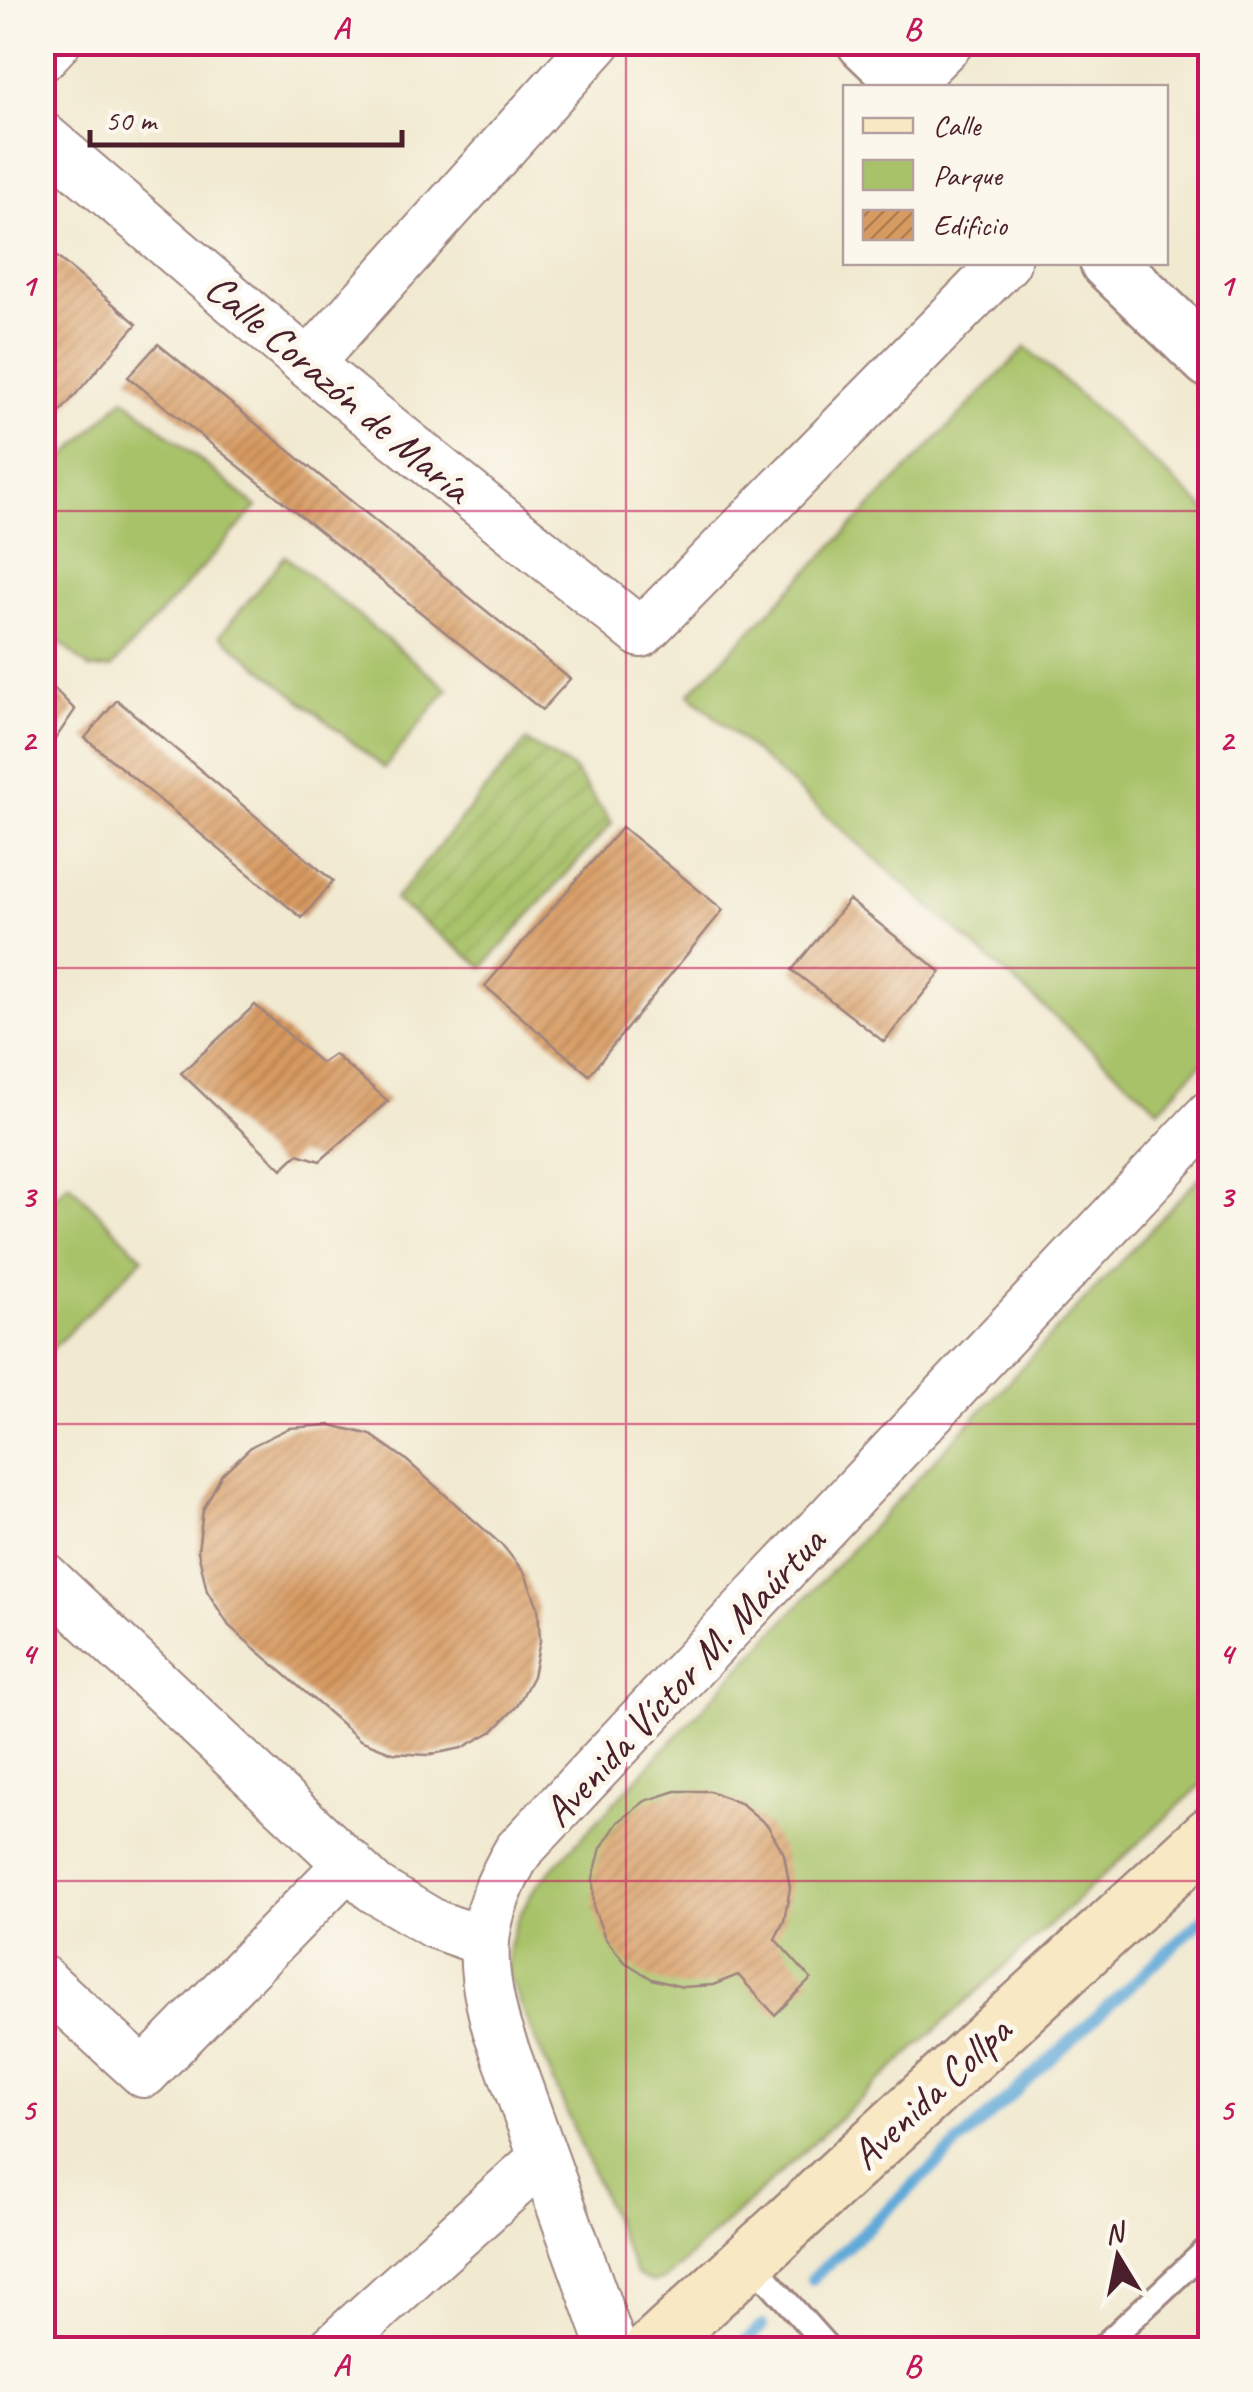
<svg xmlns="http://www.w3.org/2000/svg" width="1253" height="2392" font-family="Caveat,sans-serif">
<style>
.green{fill:#a8c269;stroke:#79704a;stroke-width:2.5}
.garden{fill:url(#garden-furrows);stroke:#79704a;stroke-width:2.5}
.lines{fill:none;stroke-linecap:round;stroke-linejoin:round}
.stream{stroke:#61a9d8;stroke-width:12}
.building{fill:url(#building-hatch)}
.service-casing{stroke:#9e847e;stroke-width:28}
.minor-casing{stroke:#9e847e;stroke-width:52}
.tertiary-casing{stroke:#9e847e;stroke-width:60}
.secondary-casing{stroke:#9e847e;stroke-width:60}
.service{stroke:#fff;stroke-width:22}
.minor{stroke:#fff;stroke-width:48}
.tertiary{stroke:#fff;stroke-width:55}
.secondary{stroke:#f8e8c3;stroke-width:55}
.grid{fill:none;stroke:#c2185b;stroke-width:2.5;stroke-opacity:0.55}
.labels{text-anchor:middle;stroke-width:10;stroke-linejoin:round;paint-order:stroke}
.street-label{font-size:42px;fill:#4a1f2b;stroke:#fbf7ec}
.neatline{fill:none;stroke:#c2185b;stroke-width:4}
.grid-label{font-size:32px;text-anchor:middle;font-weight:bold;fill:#c2185b}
</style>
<defs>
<pattern id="garden-furrows" width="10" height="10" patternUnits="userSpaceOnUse" patternTransform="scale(2.5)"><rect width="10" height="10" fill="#a8c269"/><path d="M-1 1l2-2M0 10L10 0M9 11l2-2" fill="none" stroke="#92a65b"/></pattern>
<pattern id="building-hatch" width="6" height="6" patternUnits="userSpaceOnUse" patternTransform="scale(2.5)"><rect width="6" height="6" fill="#d79a60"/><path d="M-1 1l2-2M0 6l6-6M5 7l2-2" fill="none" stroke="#b07d4f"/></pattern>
</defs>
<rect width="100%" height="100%" fill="#fbf7ec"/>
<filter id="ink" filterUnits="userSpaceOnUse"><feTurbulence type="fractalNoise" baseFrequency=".01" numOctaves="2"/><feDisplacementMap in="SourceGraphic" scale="20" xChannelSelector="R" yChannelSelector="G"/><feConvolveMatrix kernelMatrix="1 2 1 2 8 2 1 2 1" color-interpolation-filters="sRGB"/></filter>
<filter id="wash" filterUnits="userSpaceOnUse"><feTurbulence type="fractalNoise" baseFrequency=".0048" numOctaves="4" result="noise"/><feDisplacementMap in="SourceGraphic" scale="40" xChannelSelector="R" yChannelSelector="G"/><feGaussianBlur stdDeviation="2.25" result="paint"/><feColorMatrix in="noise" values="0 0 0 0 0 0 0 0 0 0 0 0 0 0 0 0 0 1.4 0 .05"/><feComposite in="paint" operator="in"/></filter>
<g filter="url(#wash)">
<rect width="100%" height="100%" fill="#f1e9d0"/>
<path class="green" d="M 1026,347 L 1210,513 L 1210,1054 L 1159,1109 L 689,694 Z
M 124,398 L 257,507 L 111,668 L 90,669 L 43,627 L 43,465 L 51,471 Z
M 285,556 L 448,689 L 384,768 L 220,635 Z
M 1210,1166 L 1210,1777 L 665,2279 L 652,2282 L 636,2274 L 506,1970 C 508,1936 519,1912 538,1884 Z
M 69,1183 L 143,1258 L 43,1358 L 43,1209 Z"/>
<path class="garden" d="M 526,741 L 573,769 L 612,823 L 483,967 L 394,900 Z"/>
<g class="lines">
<path class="stream" d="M 812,2279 L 1210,1912
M 736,2350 L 762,2326"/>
</g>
<g id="blocks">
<path class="building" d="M 57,257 L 137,324 L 42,433 L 42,274 Z
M 158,344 L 570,679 L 542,710 L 128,377 Z
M 42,676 L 75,710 L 45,754 L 42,751 Z
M 117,700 L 333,881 L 302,918 L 85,738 Z
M 622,827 L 723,910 L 589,1075 L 485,986 Z
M 849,900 L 941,972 L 884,1042 L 792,970 Z
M 255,1005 L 321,1063 L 334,1054 L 388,1101 L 320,1161 L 298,1154 L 282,1169 L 181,1073 Z
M 331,1425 L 371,1435 L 405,1459 L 504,1547 L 525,1574 L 538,1607 L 540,1641 L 533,1676 L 517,1706 L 493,1731 L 462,1748 L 428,1755 L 393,1753 L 360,1740 L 229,1626 L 207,1591 L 198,1551 L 203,1510 L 222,1474 L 252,1446 L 289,1428 Z
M 676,1791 L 710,1791 L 742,1804 L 768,1826 L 784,1854 L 790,1888 L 784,1921 L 775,1939 L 811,1979 L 775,2015 L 738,1975 L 713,1985 L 682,1987 L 652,1979 L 625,1962 L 605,1938 L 594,1909 L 593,1878 L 601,1848 L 618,1822 L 645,1801 Z"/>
</g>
</g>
<g filter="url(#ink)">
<use href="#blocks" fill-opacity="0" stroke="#9e847e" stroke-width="2.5"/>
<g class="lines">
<defs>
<path id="service" d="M 749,2259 L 830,2350
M 1099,2350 L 1210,2246"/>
<path id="minor" d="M 42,57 L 56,42
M 908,83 L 949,42
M 42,136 L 308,364 L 641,633 L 1006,262
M 308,364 L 597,42
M 42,1575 L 375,1889 L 434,1924 L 482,1941
M 42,1980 L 144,2073 L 349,1863
M 331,2350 L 543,2158
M 613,2350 L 497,2029 C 477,1956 479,1917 518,1851 L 1210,1115"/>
<path id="tertiary" d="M 865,42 L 913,88
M 1108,262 L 1210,360"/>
<path id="secondary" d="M 651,2350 L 1210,1835"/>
</defs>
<use href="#service" class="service-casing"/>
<use href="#minor" class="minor-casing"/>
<use href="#tertiary" class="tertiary-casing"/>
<use href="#secondary" class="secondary-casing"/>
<use href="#service" class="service"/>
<use href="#minor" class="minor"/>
<use href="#tertiary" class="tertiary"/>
<use href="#secondary" class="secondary"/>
</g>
</g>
<path class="grid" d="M 626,42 L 626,2350M 42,511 L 1210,511M 42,968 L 1210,968M 42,1424 L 1210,1424M 42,1881 L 1210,1881"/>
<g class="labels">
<g class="street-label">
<text transform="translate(339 387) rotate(40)" y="15">Calle Corazón de María</text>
<text transform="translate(683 1676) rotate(-47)" y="15">Avenida Víctor M. Maúrtua</text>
<text transform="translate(930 2092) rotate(-43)" y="15">Avenida Collpa</text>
</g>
</g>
<rect width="1253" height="2392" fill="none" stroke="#fbf7ec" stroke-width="110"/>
<rect x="843" y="85" width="325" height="180" fill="#fbf7ec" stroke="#b4a19f" stroke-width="2.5"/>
<rect x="863" y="118" width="50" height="15" fill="#f8e8c3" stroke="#b4a19f" stroke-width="2.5"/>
<text x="933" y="135" font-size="30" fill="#4a1f2b">Calle</text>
<rect x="863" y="160" width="50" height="30" fill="#a8c269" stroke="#b4a19f" stroke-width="2.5"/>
<text x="933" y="185" font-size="30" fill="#4a1f2b">Parque</text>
<rect x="863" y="210" width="50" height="30" fill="url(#building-hatch)" stroke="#b4a19f" stroke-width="2.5"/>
<text x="933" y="235" font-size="30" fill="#4a1f2b">Edificio</text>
<g transform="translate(1118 2257) rotate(350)" stroke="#fbf7ec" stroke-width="8" paint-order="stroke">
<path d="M0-8L18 38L0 25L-18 38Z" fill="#4a1f2b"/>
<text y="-15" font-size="28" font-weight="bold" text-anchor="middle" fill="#4a1f2b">N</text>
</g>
<path d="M90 130v15h312v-15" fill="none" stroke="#4a1f2b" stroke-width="5"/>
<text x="105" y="130" font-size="30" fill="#4a1f2b" stroke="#fbf7ec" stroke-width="8" paint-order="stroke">50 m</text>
<rect x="55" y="55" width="1143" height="2282" class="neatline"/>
<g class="grid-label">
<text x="341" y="39">A</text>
<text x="912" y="39">B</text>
<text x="28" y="295">1</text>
<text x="1226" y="295">1</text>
<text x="28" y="751">2</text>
<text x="1226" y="751">2</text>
<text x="28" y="1207">3</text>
<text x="1226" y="1207">3</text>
<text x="28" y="1664">4</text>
<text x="1226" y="1664">4</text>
<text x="28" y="2120">5</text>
<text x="1226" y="2120">5</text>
<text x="341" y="2376">A</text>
<text x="912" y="2376">B</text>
</g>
</svg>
